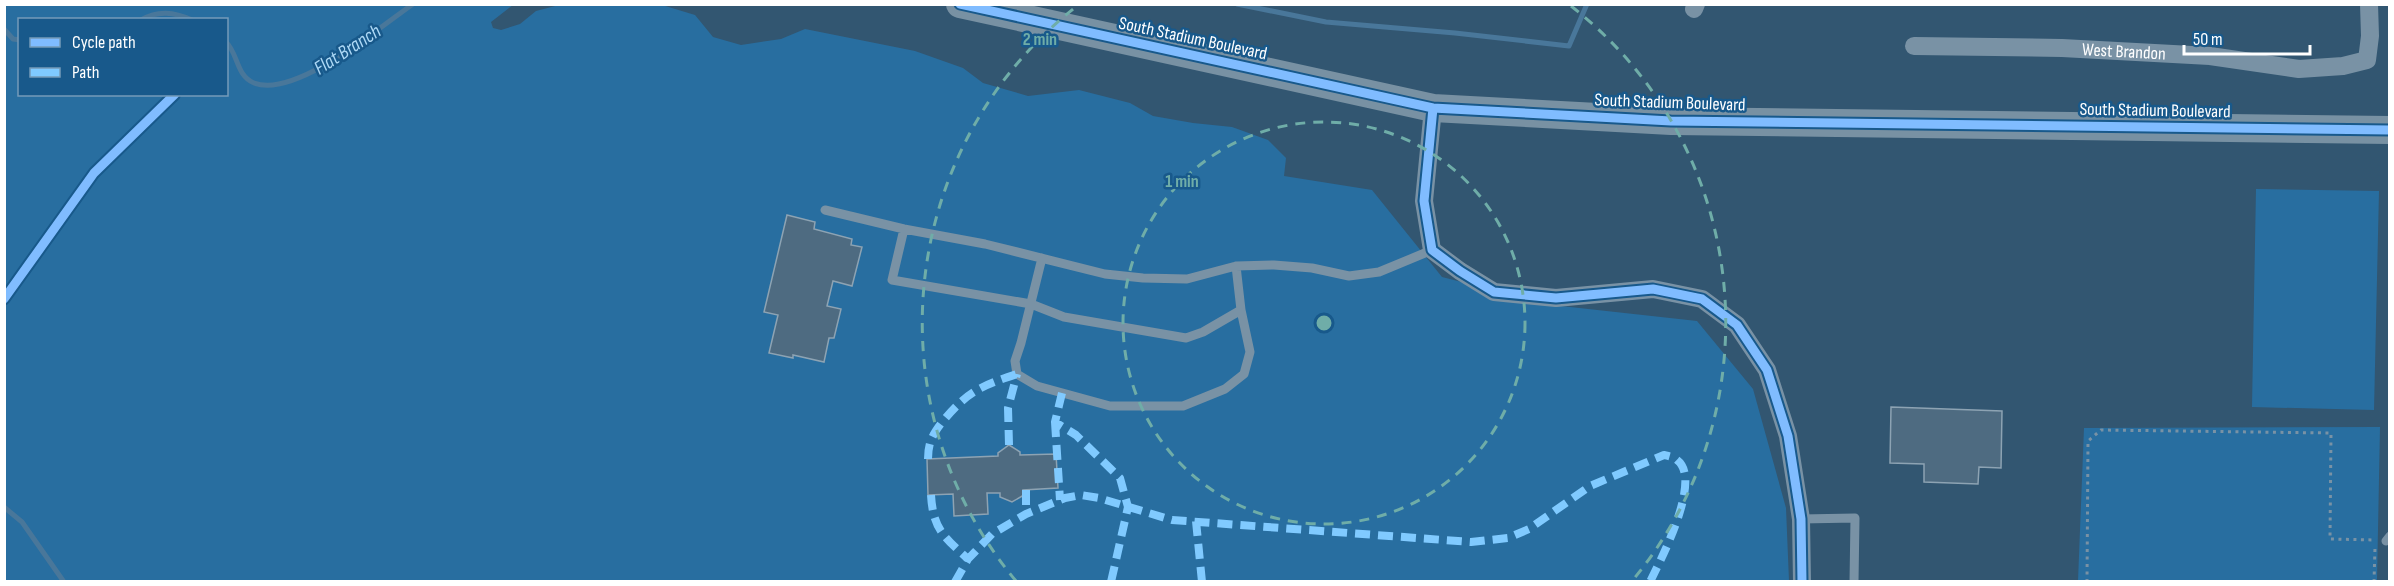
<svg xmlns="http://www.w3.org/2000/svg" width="2394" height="586" font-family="'Sofia Sans Condensed',sans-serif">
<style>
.green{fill:#286ea0;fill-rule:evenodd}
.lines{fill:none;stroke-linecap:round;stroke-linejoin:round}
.stream{stroke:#49779a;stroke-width:5}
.building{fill:#4e6b81;stroke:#8da3b3;stroke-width:1.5}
.path{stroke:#7992a5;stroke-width:3;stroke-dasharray:3 4.5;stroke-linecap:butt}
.lane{stroke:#7992a5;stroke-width:9}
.street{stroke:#7992a5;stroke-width:18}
.primary{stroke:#7891a3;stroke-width:28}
.quiet{stroke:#80caff;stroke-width:8;stroke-dasharray:15 8;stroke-linecap:butt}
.cycleway-casing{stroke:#18598b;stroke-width:13}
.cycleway{stroke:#80bcff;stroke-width:9}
.ring{fill:none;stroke:#6fada8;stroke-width:3;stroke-dasharray:10 8}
.labels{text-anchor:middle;stroke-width:5;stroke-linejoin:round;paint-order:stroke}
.street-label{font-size:18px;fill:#fff;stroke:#18598b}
.water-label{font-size:20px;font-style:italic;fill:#add8f5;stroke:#18598b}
.centre{fill:#6fada8;stroke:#18598b;stroke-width:3}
.ring-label{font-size:18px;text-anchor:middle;font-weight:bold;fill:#6fada8;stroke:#18598b;stroke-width:5;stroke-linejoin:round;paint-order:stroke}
</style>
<rect width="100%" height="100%" fill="#325671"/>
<path class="green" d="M 4,5 L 513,5 L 491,22 L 493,28 L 501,30 L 520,24 L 536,11 L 559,5 L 662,5 L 695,15 L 713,37 L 741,45 L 781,39 L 805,29 L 915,51 L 963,68 L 983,83 L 1028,96 L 1079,90 L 1130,103 L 1153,116 L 1193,123 L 1232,127 L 1268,140 L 1286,158 L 1284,176 L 1372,190 L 1442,277 L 1552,305 L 1697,321 L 1753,389 L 1786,508 L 1789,581 L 5,581 ZM 20,20 L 226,20 L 226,94 L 20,94 Z
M 2256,189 L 2379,191 L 2374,410 L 2252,407 Z
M 2380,427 L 2377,581 L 2078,581 L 2084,428 Z"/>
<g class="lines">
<path class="stream" d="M 1237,4 L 1326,22 L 1455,33 L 1569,46 L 1587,4
M 141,20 C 158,10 174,12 192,20
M 4,29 L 13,39 L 20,40
M 226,42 C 238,53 236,76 254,83 C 295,99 380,27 413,4
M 4,507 L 22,522 L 64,582"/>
</g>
<path class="building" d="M 787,215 L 815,222 L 814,229 L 852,239 L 851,245 L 862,247 L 852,286 L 833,281 L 827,306 L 841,309 L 834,338 L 829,338 L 824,362 L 793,355 L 793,358 L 769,353 L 778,315 L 764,312 Z
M 1891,407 L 2002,411 L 2001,468 L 1979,467 L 1978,484 L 1924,482 L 1924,464 L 1890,463 Z
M 1009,445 L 1020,452 L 1020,455 L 1056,454 L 1058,488 L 1023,490 L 1024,495 L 1012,502 L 1000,497 L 1000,493 L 987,493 L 988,514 L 954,516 L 953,494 L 928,495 L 927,459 L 998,456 L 998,453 Z"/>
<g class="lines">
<path class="path" d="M 2087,582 L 2088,441 L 2101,430 L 2331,433 L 2330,539 L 2375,540
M 2374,582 L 2375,547"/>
<path class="lane" d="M 825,210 L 904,229 L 985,244 L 1105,274 L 1143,278 L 1187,279 L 1236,266 L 1274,265 L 1312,268 L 1349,276 L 1379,272 L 1432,250
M 904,229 L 892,280 L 1031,304 L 1064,317 L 1186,338 L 1203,332 L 1241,310
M 1042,258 L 1021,343 L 1015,361 L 1017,374 L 1037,386 L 1110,406 L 1183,406 L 1225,389 L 1244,374 L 1250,352 L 1241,310 L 1236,266
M 1801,519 L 1855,518 L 1854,582
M 2386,541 L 2390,536"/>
<g class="street">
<path d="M 1694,9 L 1696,4"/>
<path id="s1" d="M 1914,46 L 2062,48 L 2210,56 L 2299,69 L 2343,66 L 2367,60 L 2370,36 L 2369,4"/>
<path d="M 1433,108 L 1424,201 L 1432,250 L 1460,271 L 1494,292 L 1556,298 L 1653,289 L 1702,299 L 1737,325 L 1767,370 L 1788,436 L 1801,519 L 1802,582"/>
</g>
<path class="primary" d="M 960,4 L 1433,108 L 1671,121 L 2390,130"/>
<path class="quiet" d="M 1062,393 L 1055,422 L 1076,435 L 1120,478 L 1128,507 L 1111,582
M 1055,422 L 1060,500
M 1009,445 L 1008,408 L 1017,374
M 928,459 C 928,442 933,434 943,421 C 968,391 981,386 1017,374
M 1026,490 L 1026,514
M 931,495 C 933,529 944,537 968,559
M 1196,521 L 1202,582
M 955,582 L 968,559 L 992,534 L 1026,514 L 1065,498 L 1081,495 L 1099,498 L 1172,520 L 1471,542 L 1508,538 L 1529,529 L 1590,486 L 1664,455 C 1668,456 1674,457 1677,460 C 1703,479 1661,559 1650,582"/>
<defs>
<path id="cycleway" d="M 960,4 L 1433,108 L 1671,121 L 2390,130
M 1433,108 L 1424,201 L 1432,250 L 1460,271 L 1494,292 L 1556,298 L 1653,289 L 1702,299 L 1737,325 L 1767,370 L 1788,436 L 1801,519 L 1802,582
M 4,299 L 94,173 L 175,94"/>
</defs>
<use href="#cycleway" class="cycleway-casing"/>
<use href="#cycleway" class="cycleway"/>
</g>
<g class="ring">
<circle cx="1324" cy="323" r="201"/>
<path d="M1016 581A402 402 0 0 1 1077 6M1571 6A402 402 0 0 1 1632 581"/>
</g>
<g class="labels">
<g class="street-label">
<text transform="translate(1193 38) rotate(12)" y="6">South Stadium Boulevard</text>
<text dy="6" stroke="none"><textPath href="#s1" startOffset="210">West Brandon</textPath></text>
<text transform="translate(1670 102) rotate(2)" y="6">South Stadium Boulevard</text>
<text transform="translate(2155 110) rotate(1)" y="6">South Stadium Boulevard</text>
</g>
<g class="water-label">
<text transform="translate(347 49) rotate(-33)" y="7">Flat Branch</text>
</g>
</g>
<circle cx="1324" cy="323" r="9" class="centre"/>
<g class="ring-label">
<text x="1040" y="45">2 min</text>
<text x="1182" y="187">1 min</text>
</g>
<rect width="2394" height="586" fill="none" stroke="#ffffff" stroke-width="12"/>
<rect x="18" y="18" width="210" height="78" fill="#18598b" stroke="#749bb9" stroke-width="1.5"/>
<rect x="30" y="38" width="30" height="9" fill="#80bcff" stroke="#749bb9" stroke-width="1.5"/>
<text x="72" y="48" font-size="18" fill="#ffffff">Cycle path</text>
<rect x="30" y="68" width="30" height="9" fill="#80caff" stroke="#749bb9" stroke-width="1.5"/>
<text x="72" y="78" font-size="18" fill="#ffffff">Path</text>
<path d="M2184 45v9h126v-9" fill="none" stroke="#ffffff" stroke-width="3"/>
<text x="2193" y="45" font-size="18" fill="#ffffff" stroke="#18598b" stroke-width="4.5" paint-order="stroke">50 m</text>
</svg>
